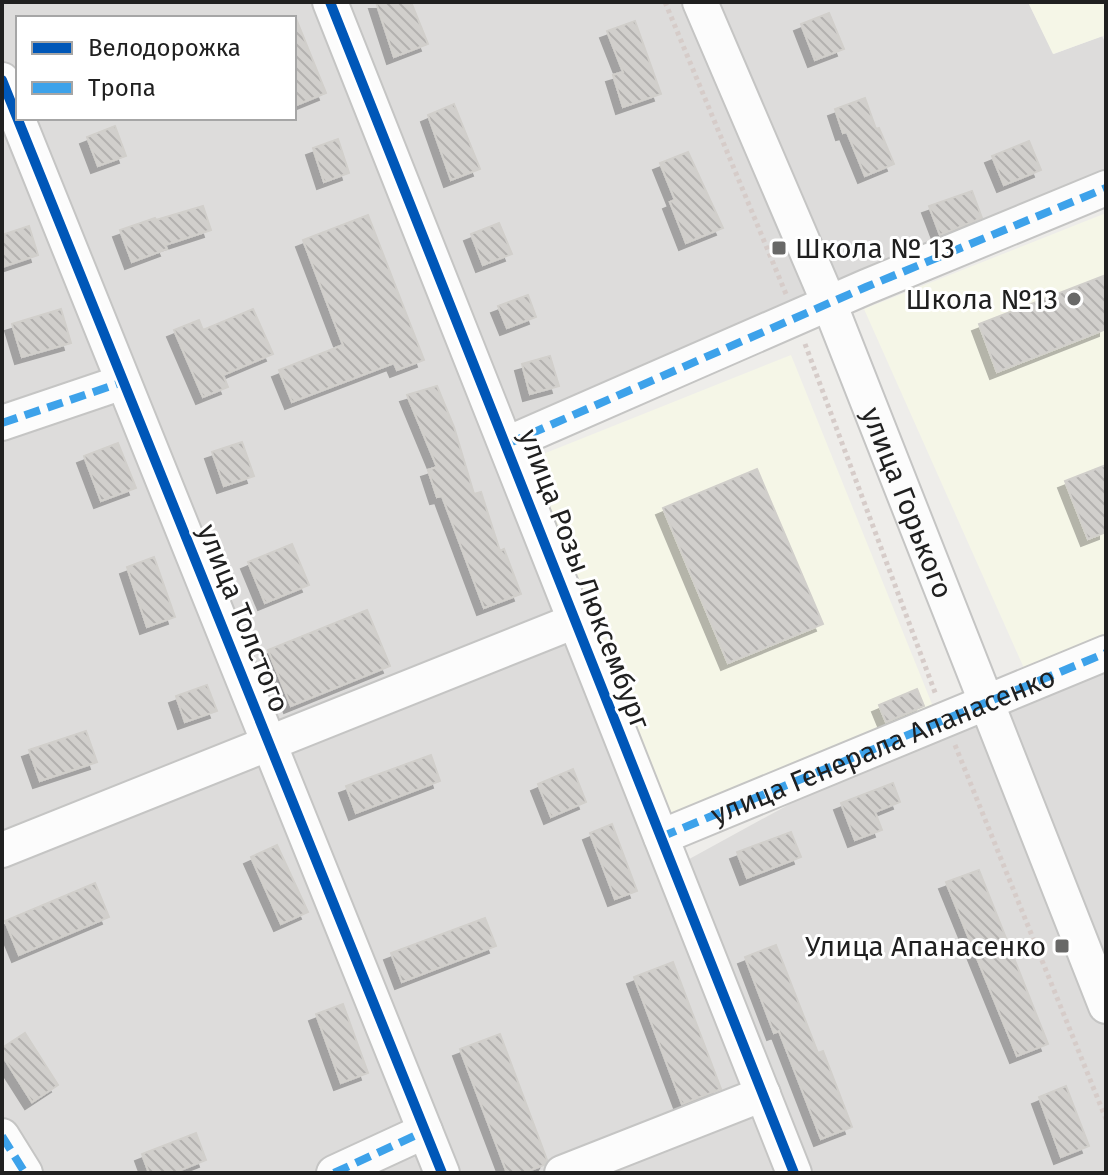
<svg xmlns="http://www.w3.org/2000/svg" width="1108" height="1175" font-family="'Fira Sans',sans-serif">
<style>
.residential{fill:#dddcdb;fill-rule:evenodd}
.education{fill:#f5f6e7}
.building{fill:url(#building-back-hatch);stroke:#d1cfcb;stroke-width:2;filter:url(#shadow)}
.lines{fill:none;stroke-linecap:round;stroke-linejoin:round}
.minor-casing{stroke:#c5c5c4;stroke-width:38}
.path{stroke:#d6ccc9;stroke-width:5;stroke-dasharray:4 4;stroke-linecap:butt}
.minor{stroke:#fcfcfc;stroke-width:34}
.quiet{stroke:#3da2ea;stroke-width:8;stroke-dasharray:16 8;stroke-linecap:butt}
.cycleway-casing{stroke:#fff;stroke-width:15}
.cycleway{stroke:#0057b8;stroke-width:10}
.poi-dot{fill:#686867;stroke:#fff;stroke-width:3}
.labels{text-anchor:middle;stroke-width:6;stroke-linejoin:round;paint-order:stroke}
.poi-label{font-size:28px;fill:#202020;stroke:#fff;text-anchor:end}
.street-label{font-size:28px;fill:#202020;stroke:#fff}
</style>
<defs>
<pattern id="building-back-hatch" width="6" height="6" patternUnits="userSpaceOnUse" patternTransform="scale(2)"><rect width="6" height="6" fill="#d1cfcc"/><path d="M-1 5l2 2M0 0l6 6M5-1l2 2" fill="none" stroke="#b3b1af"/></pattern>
<filter id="shadow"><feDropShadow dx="-7" dy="7" stdDeviation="0" flood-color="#0004"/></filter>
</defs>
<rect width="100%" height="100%" fill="#eeedea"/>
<path class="residential" d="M 2,2 L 1028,2 L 1054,54 L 1102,36 L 1106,44 L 1106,171 L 518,431 L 682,863 L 945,719 L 1106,657 L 1106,1173 L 2,1173 ZM 18,18 L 294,18 L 294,118 L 18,118 Z"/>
<path class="education" d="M 1028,2 L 1106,2 L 1106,35 L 1053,54 Z
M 1106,213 L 1106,644 L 1027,675 L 864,309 Z
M 791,355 L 934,709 L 672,814 L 528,460 Z"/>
<path class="building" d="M 376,2 L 411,2 L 428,44 L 394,57 Z
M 829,13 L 844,49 L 815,60 L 801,24 Z
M 295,16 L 326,93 L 294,106 L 294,16 Z
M 635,21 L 661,94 L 623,107 L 613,75 L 623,72 L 607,31 Z
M 865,98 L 876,129 L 879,128 L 894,164 L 865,176 L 847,132 L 843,133 L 835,109 Z
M 454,104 L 480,169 L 451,180 L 428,115 Z
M 115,126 L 126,156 L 98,166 L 87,137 Z
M 338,139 L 349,173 L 324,182 L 313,148 Z
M 1029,141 L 1041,170 L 1004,185 L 992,156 Z
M 688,152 L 723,228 L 686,243 L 670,202 L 675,200 L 660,163 Z
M 972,191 L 982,218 L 940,235 L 929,206 Z
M 203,206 L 211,230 L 165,245 L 167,249 L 132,262 L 120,230 L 155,218 L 156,220 Z
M 368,215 L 424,360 L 397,370 L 394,363 L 292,402 L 279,370 L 343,345 L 303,240 Z
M 499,223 L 512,254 L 483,265 L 471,234 Z
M 29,226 L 38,255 L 2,267 L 2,235 Z
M 1106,275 L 1106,329 L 997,372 L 979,324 Z
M 528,295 L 536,317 L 507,328 L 498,306 Z
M 61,309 L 71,343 L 22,357 L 12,324 Z
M 253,309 L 273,354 L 223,375 L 228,387 L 203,397 L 174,330 L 199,320 L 203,330 Z
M 550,356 L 559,386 L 530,394 L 522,364 Z
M 437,386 L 454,427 L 474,494 L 481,492 L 500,551 L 504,549 L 521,594 L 484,608 L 442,496 L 437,497 L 428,470 L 437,467 L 407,395 Z
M 242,442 L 254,476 L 224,486 L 212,452 Z
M 118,443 L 136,488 L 101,501 L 84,456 Z
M 1106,465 L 1106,532 L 1088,539 L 1065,481 Z
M 757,469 L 823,624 L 728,663 L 663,508 Z
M 292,544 L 309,585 L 265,603 L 248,562 Z
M 154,557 L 175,617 L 147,627 L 127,567 Z
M 367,610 L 390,666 L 291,706 L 268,650 Z
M 207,685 L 217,711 L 185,722 L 176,696 Z
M 917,689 L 924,706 L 886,722 L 879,705 Z
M 86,731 L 97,762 L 40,781 L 29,750 Z
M 431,755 L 440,781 L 356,813 L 346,786 Z
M 573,769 L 586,802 L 551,817 L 538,784 Z
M 893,783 L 900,802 L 875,812 L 882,830 L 855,840 L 841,803 Z
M 612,824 L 637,891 L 615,899 L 590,833 Z
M 791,832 L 801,857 L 747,878 L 737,852 Z
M 277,845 L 308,912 L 281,924 L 251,857 Z
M 979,870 L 1048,1044 L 1017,1056 L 946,882 Z
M 95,883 L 109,917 L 19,955 L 5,921 Z
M 485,918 L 496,946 L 402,982 L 391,953 Z
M 776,945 L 818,1053 L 823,1051 L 852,1127 L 821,1139 L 779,1031 L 774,1033 L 745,957 Z
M 673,962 L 721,1089 L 682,1104 L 634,977 Z
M 343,1004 L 368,1073 L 341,1083 L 316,1014 Z
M 25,1033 L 58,1085 L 32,1102 L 2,1055 L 2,1048 Z
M 500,1034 L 547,1160 L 544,1165 L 523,1173 L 507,1173 L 460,1049 Z
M 1066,1086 L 1089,1146 L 1061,1157 L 1039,1097 Z
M 196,1133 L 206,1160 L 173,1173 L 149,1173 L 142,1154 Z"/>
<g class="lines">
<defs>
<g id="minor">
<path d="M 330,2 L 794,1173"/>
<path id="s1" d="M 700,2 L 829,303 L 1106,1006"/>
<path d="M 2,80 L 442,1173"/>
<path d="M 2,423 L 123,382"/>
<path d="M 507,444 L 866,287 L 1106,188"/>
<path id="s2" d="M 661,837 L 1106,653"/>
<path d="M 2,850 L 575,621"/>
<path d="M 2,1136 L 25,1173"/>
<path d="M 334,1173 L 425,1131"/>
<path d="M 562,1173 L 763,1094"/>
</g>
</defs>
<use href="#minor" class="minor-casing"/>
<path class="path" d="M 665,2 L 786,294
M 805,344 L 936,695
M 955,745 L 1106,1119"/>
<use href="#minor" class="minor"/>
<path class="quiet" d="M 2,423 L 123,382
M 507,444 L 866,287 L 1106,188
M 661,837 L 1106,653
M 2,1136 L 25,1173
M 334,1173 L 425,1131"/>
<defs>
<path id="cycleway" d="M 330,2 L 794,1173
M 2,80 L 442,1173"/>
</defs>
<use href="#cycleway" class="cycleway-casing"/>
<use href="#cycleway" class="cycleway"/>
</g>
<g class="poi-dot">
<rect x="771" y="240" width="16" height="16" rx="4"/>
<circle cx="1074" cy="299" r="8"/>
<rect x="1054" y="938" width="16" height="16" rx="4"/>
</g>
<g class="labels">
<g class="poi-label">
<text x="795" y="258" text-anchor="start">Школа № 13</text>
<text x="1058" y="309">Школа №13</text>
<text x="1046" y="956">Улица Апанасенко</text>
</g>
<g class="street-label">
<text dy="10" stroke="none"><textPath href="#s1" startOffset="542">улица Горького</textPath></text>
<text transform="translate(585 579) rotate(69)" y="10">улица Розы Люксембург</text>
<text transform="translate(244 618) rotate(68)" y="10">улица Толстого</text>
<text dy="10" stroke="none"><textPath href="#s2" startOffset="240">улица Генерала Апанасенко</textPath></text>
</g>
</g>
<rect width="1108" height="1175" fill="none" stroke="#202020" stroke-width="8"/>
<rect x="16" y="16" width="280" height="104" fill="#ffffff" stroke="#a6a6a6" stroke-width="2"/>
<rect x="32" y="42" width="40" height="12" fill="#0057b8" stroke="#a6a6a6" stroke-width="2"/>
<text x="88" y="56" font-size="24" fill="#202020">Велодорожка</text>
<rect x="32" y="82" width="40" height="12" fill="#3da2ea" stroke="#a6a6a6" stroke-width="2"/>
<text x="88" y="96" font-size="24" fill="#202020">Тропа</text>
</svg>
